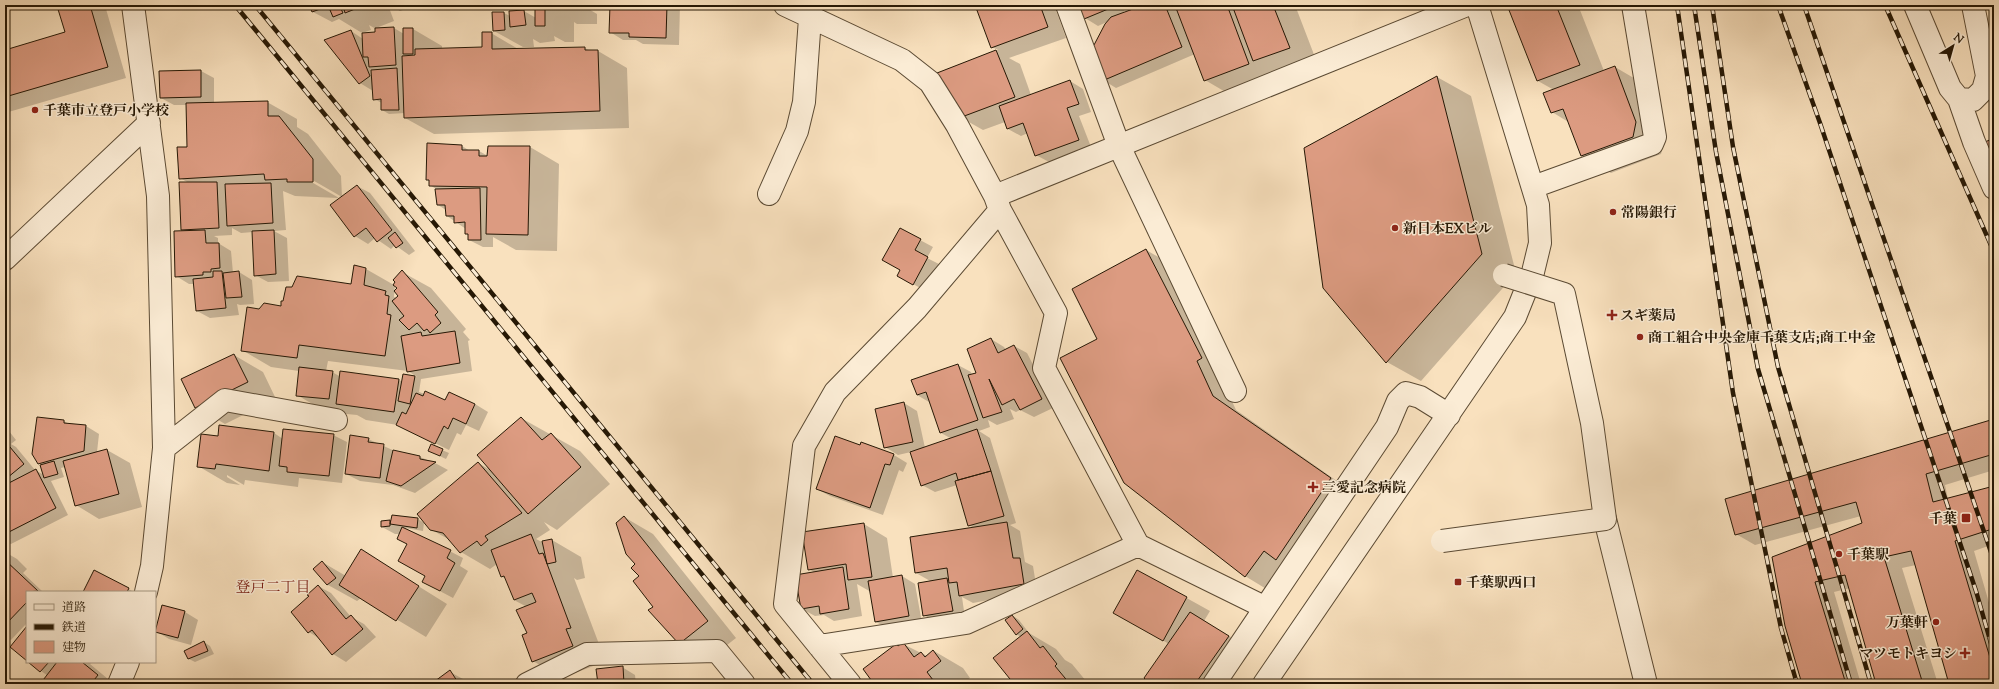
<svg xmlns="http://www.w3.org/2000/svg" width="1999" height="689" font-family="'Sorts Mill Goudy','Noto Serif JP',serif">
<style>
.shadow{fill:#0003;fill-rule:evenodd}
.building{fill:#dc9b81;stroke:#261805}
.lines{fill:none;stroke-linecap:round;stroke-linejoin:round}
.minor-casing{stroke:#5b4a33;stroke-width:24}
.minor{stroke:#fbecd5;stroke-width:22}
.rail-casing{stroke:#261805;stroke-width:4.5}
.rail{stroke:#fbecd5;stroke-width:3;stroke-dasharray:9;stroke-linecap:butt}
.minor-bridge-casing{stroke:#5b4a33;stroke-width:24;stroke-linecap:butt}
.minor-bridge{stroke:#fbecd5;stroke-width:22}
.poi-dot{fill:#8f2418;stroke:#fbecd5;stroke-width:1.5}
.labels{text-anchor:middle;stroke-width:3;stroke-linejoin:round;paint-order:stroke}
.poi-label{font-size:14px;font-weight:bold;fill:#261805;stroke:#fbecd5;text-anchor:start}
.neighbourhood-label{font-size:15px;fill:#7a1f14;stroke:#fbecd5}
</style>
<rect width="100%" height="100%" fill="#f9e1be"/>
<filter id="stains"><feTurbulence type="fractalNoise" baseFrequency=".005" numOctaves="4"/><feColorMatrix values="0 0 0 0 .2 0 0 0 0 .09 0 0 0 0 .02 0 0 0 .5 -.17"/></filter>
<radialGradient id="worn" r=".72"><stop offset=".6" stop-color="#630" stop-opacity="0"/><stop offset="1" stop-color="#630" stop-opacity=".3"/></radialGradient>
<path class="shadow" d="M 63,5 L 100,5 L 106,9 L 126,78 L 5,113 L 5,51 L 66,33 L 59,6 Z
M 310,5 L 388,5 L 394,21 L 376,28 L 394,28 L 404,34 L 413,29 L 442,46 L 442,49 L 483,48 L 491,33 L 520,50 L 585,48 L 590,51 L 598,51 L 627,68 L 629,128 L 434,134 L 405,118 L 405,113 L 389,114 L 382,110 L 382,103 L 374,99 L 373,91 L 360,83 L 326,40 L 351,31 L 363,39 L 376,33 L 376,29 L 369,25 L 371,30 L 362,33 L 339,19 L 332,22 L 313,12 Z
M 390,5 L 416,5 L 400,11 Z
M 548,5 L 582,5 L 597,14 L 597,24 L 577,24 L 574,22 L 574,42 L 565,42 L 554,36 L 555,41 L 540,43 L 533,39 L 534,47 L 523,47 L 494,31 L 504,13 L 510,16 L 510,12 L 524,11 L 536,18 L 545,6 L 548,8 Z
M 611,5 L 680,5 L 679,45 L 643,44 L 636,40 L 623,40 L 610,32 Z
M 976,5 L 1054,5 L 1066,38 L 1009,58 L 1020,64 L 1031,95 L 1070,81 L 1083,89 L 1091,112 L 1079,116 L 1091,147 L 1049,162 L 1036,155 L 1028,133 L 1021,136 L 1008,129 L 1005,122 L 983,130 L 960,117 L 938,73 L 998,50 L 992,47 Z
M 1079,5 L 1122,5 L 1125,13 L 1147,5 L 1173,5 L 1176,9 L 1186,5 L 1295,5 L 1318,65 L 1234,97 L 1205,80 L 1195,54 L 1116,88 L 1103,80 L 1095,46 L 1109,21 L 1098,26 L 1085,18 Z
M 1508,5 L 1578,5 L 1604,71 L 1615,67 L 1644,84 L 1665,140 L 1661,154 L 1611,173 L 1582,156 L 1570,123 L 1552,112 L 1554,90 L 1538,81 Z
M 201,71 L 214,78 L 214,104 L 267,102 L 297,119 L 297,127 L 308,134 L 341,176 L 342,197 L 357,186 L 370,193 L 415,251 L 409,255 L 395,245 L 391,249 L 375,238 L 368,244 L 355,236 L 342,197 L 309,178 L 308,180 L 339,198 L 295,196 L 283,191 L 286,230 L 274,231 L 287,238 L 289,281 L 268,282 L 255,275 L 253,232 L 241,233 L 232,228 L 232,235 L 214,236 L 218,238 L 218,243 L 231,251 L 233,273 L 239,272 L 252,280 L 254,304 L 240,305 L 237,304 L 239,315 L 210,318 L 197,311 L 194,284 L 189,284 L 176,276 L 186,232 L 182,229 L 189,183 L 180,178 L 188,148 L 187,105 L 174,105 L 161,98 Z
M 1437,77 L 1471,96 L 1516,273 L 1421,381 L 1387,362 Z
M 462,146 L 470,151 L 479,151 L 488,156 L 489,147 L 530,147 L 559,164 L 557,251 L 516,250 L 493,237 L 493,247 L 483,247 L 469,240 L 466,229 L 447,216 L 446,210 L 438,205 L 436,189 L 430,185 L 430,181 L 427,179 Z
M 920,240 L 933,247 L 927,258 L 941,265 L 926,291 L 898,276 Z
M 1146,250 L 1169,263 L 1236,410 L 1354,493 L 1268,590 L 1245,576 Z
M 354,267 L 366,269 L 394,285 L 402,272 L 431,288 L 466,329 L 463,332 L 470,340 L 468,341 L 472,371 L 421,379 L 419,392 L 445,401 L 475,404 L 488,412 L 479,431 L 466,425 L 461,435 L 457,433 L 449,450 L 398,425 L 366,420 L 357,415 L 326,412 L 297,395 L 299,371 L 271,367 L 242,350 L 259,310 L 282,307 L 351,285 ZM 395,285 L 398,288 L 400,296 L 396,298 L 394,297 ZM 328,361 L 408,371 L 417,377 L 404,375 L 403,382 L 399,380 L 341,377 L 332,372 L 326,371 Z
M 991,339 L 1004,347 L 1006,350 L 1014,346 L 1027,353 L 1055,407 L 1034,417 L 1020,410 L 1016,412 L 1010,409 L 1014,419 L 997,425 L 988,420 L 990,427 L 979,431 L 990,438 L 1016,523 L 1010,525 L 1020,531 L 1025,562 L 1033,566 L 1037,591 L 973,603 L 962,597 L 965,618 L 937,623 L 924,615 L 932,582 L 916,573 L 974,528 L 969,525 L 957,485 L 935,492 L 922,485 L 911,452 L 898,455 L 885,447 L 904,403 L 917,411 L 925,448 L 952,439 L 941,433 L 929,402 L 917,395 L 958,365 L 971,372 L 972,375 L 977,374 Z
M 234,355 L 263,372 L 276,399 L 225,424 L 196,407 Z
M 38,418 L 64,421 L 70,425 L 86,426 L 99,434 L 97,452 L 107,450 L 130,463 L 142,507 L 99,519 L 76,505 L 65,467 L 61,468 L 64,477 L 51,481 L 68,515 L 11,544 L 5,541 L 5,426 L 16,440 L 11,444 L 16,447 L 35,470 L 44,475 L 41,464 L 39,463 Z
M 521,418 L 580,451 L 610,484 L 557,530 L 544,522 L 550,530 L 536,539 L 542,542 L 552,540 L 581,557 L 585,578 L 577,580 L 574,578 L 599,644 L 601,663 L 562,678 L 533,661 L 527,607 L 514,600 L 507,579 L 502,577 L 497,564 L 490,569 L 461,552 L 450,540 L 430,529 L 478,463 L 492,471 Z
M 1994,420 L 1994,470 L 1945,485 L 1948,499 L 1994,488 L 1994,544 L 1974,551 L 1994,620 L 1994,684 L 1951,684 L 1916,565 L 1902,568 L 1938,684 L 1878,684 L 1850,588 L 1834,592 L 1861,684 L 1803,684 L 1773,557 L 1863,524 L 1861,516 L 1755,545 L 1736,534 Z
M 220,426 L 274,433 L 283,439 L 333,435 L 347,442 L 342,483 L 299,478 L 298,487 L 245,480 L 244,485 L 227,475 L 227,477 L 240,485 L 227,483 L 198,466 L 219,437 Z
M 368,439 L 397,452 L 420,457 L 435,463 L 448,470 L 415,493 L 393,485 L 360,481 L 346,474 Z
M 862,443 L 894,455 L 907,463 L 903,472 L 899,470 L 883,515 L 830,496 L 817,489 L 860,446 Z
M 442,450 L 449,453 L 446,459 L 429,451 Z
M 624,517 L 653,534 L 736,638 L 708,660 L 679,644 L 654,607 L 636,563 Z
M 418,519 L 424,523 L 423,531 L 405,528 L 463,558 L 460,566 L 468,571 L 453,598 L 436,589 L 426,576 L 408,544 L 400,534 L 395,534 L 382,527 L 390,521 Z
M 864,524 L 887,538 L 893,578 L 902,576 L 915,584 L 922,623 L 889,629 L 876,622 L 871,592 L 857,584 L 862,616 L 834,621 L 824,615 L 815,616 L 802,609 L 815,573 L 809,569 Z
M 362,551 L 447,604 L 426,637 L 361,598 L 357,601 L 328,585 L 315,569 L 322,562 L 346,576 Z
M 5,552 L 17,559 L 27,569 L 23,573 L 43,592 L 27,592 L 27,623 L 11,640 L 5,636 Z
M 95,571 L 134,592 L 84,592 Z
M 1138,571 L 1210,611 L 1204,621 L 1252,650 L 1227,684 L 1152,684 L 1169,644 L 1138,626 Z
M 318,586 L 331,593 L 351,617 L 364,624 L 376,637 L 346,662 L 333,654 L 320,639 L 309,632 L 310,597 Z
M 163,606 L 185,612 L 198,620 L 191,645 L 169,639 L 156,631 Z
M 1013,616 L 1019,620 L 1029,633 L 1056,649 L 1065,660 L 1072,664 L 1086,681 L 1084,684 L 1015,684 L 1021,637 L 1016,634 Z
M 204,642 L 210,646 L 214,654 L 195,662 L 189,659 Z
M 903,644 L 927,656 L 934,651 L 963,668 L 970,678 L 962,684 L 875,684 L 899,646 Z
M 29,662 L 92,662 L 90,664 L 114,684 L 41,684 L 48,676 Z
M 622,667 L 635,675 L 636,684 L 599,684 Z
M 450,672 L 463,679 L 467,684 L 432,684 Z"/>
<path class="building" d="M 90,5 L 108,67 L 5,97 L 5,50 L 65,32 L 57,6 Z
M 309,5 L 331,5 L 312,12 Z
M 343,5 L 365,5 L 345,13 Z
M 535,5 L 545,5 L 545,26 L 535,26 Z
M 547,5 L 569,5 L 569,8 L 547,8 Z
M 610,5 L 667,5 L 666,38 L 629,37 L 629,33 L 609,33 Z
M 975,5 L 1040,5 L 1048,27 L 991,48 Z
M 1078,5 L 1113,5 L 1113,7 L 1084,19 Z
M 1144,5 L 1165,5 L 1182,47 L 1102,81 L 1090,47 L 1094,45 L 1105,24 L 1111,17 Z
M 1183,5 L 1215,5 L 1216,9 L 1227,5 L 1249,64 L 1204,81 L 1176,8 Z
M 1232,5 L 1273,5 L 1290,48 L 1253,61 Z
M 1507,5 L 1556,5 L 1580,65 L 1537,81 Z
M 340,7 L 343,13 L 333,17 L 330,10 Z
M 524,10 L 526,25 L 510,27 L 509,11 Z
M 492,12 L 504,12 L 505,30 L 493,31 Z
M 394,27 L 396,65 L 369,67 L 368,57 L 363,57 L 362,33 L 375,32 L 375,28 Z
M 403,28 L 413,28 L 413,54 L 403,54 Z
M 351,30 L 370,76 L 359,84 L 324,40 Z
M 482,32 L 492,32 L 492,49 L 585,47 L 585,50 L 598,50 L 600,111 L 404,118 L 402,56 L 415,55 L 415,49 L 482,47 Z
M 996,50 L 1015,97 L 959,118 L 937,73 Z
M 1615,66 L 1636,122 L 1633,137 L 1581,156 L 1563,109 L 1551,113 L 1543,93 Z
M 397,68 L 399,110 L 381,110 L 381,99 L 373,100 L 371,70 Z
M 201,70 L 201,97 L 160,98 L 159,71 Z
M 1437,76 L 1482,254 L 1386,363 L 1323,288 L 1304,148 Z
M 1070,80 L 1079,104 L 1067,108 L 1079,140 L 1035,156 L 1023,123 L 1007,129 L 999,106 Z
M 268,101 L 268,116 L 279,116 L 313,159 L 313,182 L 287,182 L 287,179 L 265,180 L 264,174 L 179,179 L 177,147 L 187,147 L 186,103 Z
M 1994,138 L 1994,160 L 1985,142 Z
M 427,143 L 462,145 L 462,150 L 479,150 L 479,156 L 487,156 L 488,146 L 530,146 L 528,235 L 486,234 L 487,187 L 429,186 L 429,180 L 426,180 Z
M 179,182 L 217,182 L 219,228 L 181,230 Z
M 271,183 L 273,223 L 227,226 L 225,184 Z
M 357,185 L 392,230 L 377,242 L 366,228 L 354,237 L 330,205 Z
M 480,188 L 481,240 L 468,240 L 468,234 L 465,234 L 465,222 L 454,223 L 454,216 L 446,216 L 445,205 L 437,205 L 435,189 Z
M 900,228 L 921,239 L 915,250 L 928,257 L 913,285 L 897,276 L 900,270 L 882,260 Z
M 205,230 L 206,243 L 219,243 L 220,268 L 211,269 L 211,272 L 203,272 L 203,275 L 175,277 L 174,231 Z
M 274,230 L 276,274 L 254,276 L 252,231 Z
M 395,232 L 403,243 L 396,248 L 388,238 Z
M 1146,249 L 1202,358 L 1197,361 L 1213,396 L 1331,478 L 1276,560 L 1264,551 L 1245,577 L 1124,483 L 1060,358 L 1097,339 L 1072,289 Z
M 354,265 L 366,268 L 364,285 L 386,291 L 385,295 L 389,296 L 387,314 L 391,315 L 385,356 L 299,345 L 297,358 L 241,351 L 247,307 L 259,309 L 264,303 L 281,306 L 281,301 L 283,301 L 286,287 L 292,287 L 297,276 L 351,284 Z
M 402,270 L 438,312 L 435,315 L 441,323 L 430,333 L 427,329 L 424,331 L 417,323 L 409,330 L 399,320 L 404,316 L 392,301 L 398,296 L 394,291 L 397,288 L 393,285 L 395,282 L 393,280 Z
M 213,271 L 222,271 L 226,308 L 196,311 L 193,279 L 213,277 Z
M 239,271 L 242,297 L 226,298 L 223,273 Z
M 455,331 L 460,363 L 407,372 L 401,336 L 421,332 L 422,336 Z
M 991,338 L 998,353 L 1014,345 L 1042,399 L 1020,410 L 1014,399 L 1002,405 L 989,379 L 1002,412 L 983,418 L 968,375 L 976,373 L 967,349 Z
M 234,354 L 248,382 L 195,408 L 181,379 Z
M 958,364 L 978,420 L 940,433 L 926,392 L 917,395 L 911,380 Z
M 299,367 L 333,371 L 329,399 L 296,396 Z
M 340,371 L 399,379 L 394,412 L 336,404 Z
M 403,374 L 415,376 L 410,404 L 398,401 Z
M 425,391 L 445,400 L 449,392 L 475,404 L 466,424 L 453,418 L 448,429 L 444,426 L 435,444 L 396,425 L 402,412 L 406,414 L 416,393 L 423,396 Z
M 904,402 L 913,442 L 884,448 L 875,409 Z
M 37,417 L 64,420 L 64,423 L 86,425 L 84,451 L 38,464 L 32,454 Z
M 521,417 L 542,440 L 551,433 L 581,467 L 528,514 L 477,455 Z
M 1994,419 L 1994,454 L 1926,474 L 1933,502 L 1994,486 L 1994,545 L 1989,530 L 1955,541 L 1994,671 L 1994,684 L 1949,684 L 1911,551 L 1884,557 L 1923,684 L 1876,684 L 1845,575 L 1815,582 L 1846,684 L 1802,684 L 1785,626 L 1772,557 L 1862,523 L 1856,502 L 1735,535 L 1725,499 Z
M 219,425 L 274,432 L 269,471 L 216,464 L 215,469 L 197,467 L 201,434 L 218,436 Z
M 283,429 L 334,434 L 329,476 L 287,472 L 287,467 L 279,466 Z
M 977,429 L 991,471 L 958,480 L 956,473 L 921,486 L 910,452 Z
M 350,435 L 369,438 L 368,442 L 384,444 L 380,478 L 345,474 Z
M 835,436 L 860,445 L 861,442 L 894,454 L 890,465 L 885,464 L 870,508 L 816,489 Z
M 5,441 L 24,464 L 7,478 L 5,476 Z
M 431,444 L 443,449 L 440,456 L 428,451 Z
M 107,449 L 119,494 L 75,506 L 63,461 Z
M 393,450 L 420,456 L 420,459 L 436,462 L 401,486 L 386,481 Z
M 54,461 L 58,474 L 44,478 L 40,465 Z
M 478,462 L 522,513 L 485,536 L 488,540 L 481,546 L 477,541 L 460,553 L 443,533 L 430,530 L 417,514 Z
M 36,469 L 56,508 L 5,534 L 5,485 Z
M 991,471 L 1004,516 L 968,526 L 955,481 Z
M 392,515 L 418,518 L 417,528 L 390,524 Z
M 624,516 L 708,621 L 679,644 L 648,610 L 653,607 L 633,581 L 639,576 L 631,568 L 635,564 L 626,554 L 616,523 Z
M 390,520 L 390,526 L 381,527 L 381,521 Z
M 1007,522 L 1013,558 L 1020,558 L 1024,584 L 959,596 L 957,582 L 949,583 L 947,568 L 915,573 L 910,537 Z
M 864,523 L 872,577 L 848,580 L 846,564 L 808,570 L 802,532 Z
M 402,527 L 451,550 L 447,558 L 455,563 L 440,591 L 422,582 L 425,576 L 398,561 L 407,544 L 397,539 Z
M 531,534 L 539,554 L 543,553 L 571,628 L 566,629 L 573,646 L 532,662 L 522,635 L 527,633 L 516,610 L 536,602 L 532,593 L 514,600 L 504,576 L 501,577 L 491,550 Z
M 552,539 L 556,562 L 547,564 L 542,541 Z
M 361,549 L 419,586 L 396,621 L 339,585 Z
M 5,560 L 38,591 L 27,592 L 27,602 L 5,625 Z
M 322,561 L 336,578 L 327,585 L 313,569 Z
M 843,567 L 849,609 L 820,614 L 819,606 L 801,609 L 795,575 Z
M 94,570 L 129,588 L 127,592 L 83,592 Z
M 1137,570 L 1187,597 L 1163,641 L 1113,613 Z
M 902,575 L 909,616 L 875,622 L 868,581 Z
M 947,578 L 953,611 L 923,616 L 918,583 Z
M 318,585 L 346,619 L 351,615 L 363,629 L 332,655 L 312,630 L 308,633 L 291,612 L 309,596 L 307,595 Z
M 162,605 L 185,611 L 178,638 L 155,632 Z
M 1190,612 L 1229,636 L 1195,684 L 1150,684 L 1144,678 Z
M 1012,615 L 1023,629 L 1016,635 L 1005,620 Z
M 27,626 L 27,661 L 10,647 Z
M 1027,631 L 1040,648 L 1043,646 L 1057,664 L 1055,666 L 1070,684 L 1014,684 L 993,658 Z
M 204,641 L 208,651 L 188,659 L 184,651 Z
M 903,642 L 914,657 L 921,652 L 925,657 L 933,650 L 941,661 L 927,672 L 936,684 L 874,684 L 863,669 L 896,644 L 898,646 Z
M 28,662 L 49,662 L 40,672 Z
M 57,662 L 82,662 L 98,675 L 91,684 L 40,684 Z
M 623,666 L 624,684 L 629,684 L 598,684 L 596,669 Z
M 450,670 L 459,684 L 425,684 L 429,681 L 431,684 Z
M 557,682 L 586,684 L 557,684 Z"/>
<g class="lines">
<defs>
<path id="minor" d="M 133,5 L 158,196 L 164,448 L 152,566 L 146,592
M 785,5 L 902,60 L 930,82 L 957,125 L 995,196
M 1067,5 L 1119,146 L 1235,391
M 1915,5 L 1950,88 L 1959,99 L 1974,142 L 1994,188
M 1959,99 L 1973,100 L 1983,90 L 1987,76 L 1973,5
M 1533,187 L 1652,144 L 1655,137 L 1633,5
M 769,194 L 797,131 L 804,102 L 810,18
M 1000,210 L 1056,313 L 1044,368 L 1138,545 L 1264,607
M 5,259 L 149,123
M 164,448 L 225,400 L 336,420
M 1605,519 L 1646,684
M 819,646 L 966,623 L 1138,545
M 119,684 L 128,662
M 527,684 L 587,654 L 717,651 L 744,684
M 850,684 L 785,604 L 804,446 L 835,392 L 917,308 L 1000,210 L 995,196 L 1467,5
M 1214,684 L 1387,427 L 1398,401 L 1406,393 L 1420,397 L 1449,415
M 1264,684 L 1515,317 L 1533,272 L 1540,243 L 1538,205 L 1477,5"/>
</defs>
<use href="#minor" class="minor-casing"/>
<use href="#minor" class="minor"/>
<defs>
<path id="rail" d="M 235,5 L 792,684
M 255,5 L 813,684
M 1677,5 L 1733,393 L 1781,628 L 1797,684
M 1694,5 L 1716,152 L 1758,369 L 1851,684
M 1712,5 L 1733,147 L 1778,367 L 1871,684
M 1778,5 L 1820,123 L 1976,591 L 1994,654
M 1804,5 L 1994,561
M 1885,5 L 1994,252"/>
</defs>
<use href="#rail" class="rail-casing"/>
<use href="#rail" class="rail"/>
<defs>
<path id="minor-bridge" d="M 1442,541 L 1605,519 L 1592,423 L 1564,294 L 1504,275"/>
</defs>
<use href="#minor-bridge" class="minor-bridge-casing"/>
<use href="#minor-bridge" class="minor-bridge"/>
</g>
<g class="poi-dot">
<circle cx="35" cy="110" r="4"/>
<circle cx="1613" cy="212" r="4"/>
<circle cx="1395" cy="228" r="4"/>
<path d="M1610 309h4v4h4v4h-4v4h-4v-4h-4v-4h4z"/>
<circle cx="1640" cy="337" r="4"/>
<path d="M1311 481h4v4h4v4h-4v4h-4v-4h-4v-4h4z"/>
<rect x="1961" y="513" width="10" height="10" rx="2"/>
<circle cx="1839" cy="554" r="4"/>
<rect x="1454" y="578" width="8" height="8" rx="2"/>
<circle cx="1936" cy="622" r="4"/>
<path d="M1963 647h4v4h4v4h-4v4h-4v-4h-4v-4h4z"/>
</g>
<g class="labels">
<g class="poi-label">
<text x="43" y="115">千葉市立登戸小学校</text>
<text x="1621" y="217">常陽銀行</text>
<text x="1403" y="233">新日本EXビル</text>
<text x="1620" y="320">スギ薬局</text>
<text x="1648" y="342">商工組合中央金庫千葉支店;商工中金</text>
<text x="1322" y="492">三愛記念病院</text>
<text x="1957" y="523" text-anchor="end">千葉</text>
<text x="1847" y="559">千葉駅</text>
<text x="1466" y="587">千葉駅西口</text>
<text x="1928" y="627" text-anchor="end">万葉軒</text>
<text x="1957" y="658" text-anchor="end">マツモトキヨシ</text>
</g>
<g class="neighbourhood-label">
<text x="273" y="592">登戸二丁目</text>
</g>
</g>
<rect width="1999" height="689" fill="none" stroke="#f9e1be" stroke-width="20"/>
<rect x="6" y="6" width="1987" height="677" fill="none" stroke="#261805" stroke-width="2"/>
<rect x="10" y="10" width="1979" height="669" fill="none" stroke="#261805"/>
<rect x="26" y="591" width="130" height="72" fill="#fbecd5" stroke="#a69782"/>
<rect x="34" y="604" width="20" height="6" fill="#fbecd5" stroke="#a69782"/>
<text x="62" y="611" font-size="12" fill="#261805">道路</text>
<rect x="34" y="624" width="20" height="6" fill="#261805" stroke="#a69782"/>
<text x="62" y="631" font-size="12" fill="#261805">鉄道</text>
<rect x="34" y="641" width="20" height="12" fill="#dc9b81" stroke="#a69782"/>
<text x="62" y="651" font-size="12" fill="#261805">建物</text>
<g transform="translate(1953 46) rotate(37)" stroke="#fbecd5" stroke-width="3" paint-order="stroke">
<path d="M0-3L7 15L0 10L-7 15Z" fill="#261805"/>
<text y="-6" font-size="11" font-weight="bold" text-anchor="middle" fill="#261805">N</text>
</g>
<rect width="100%" height="100%" filter="url(#stains)"/>
<rect width="100%" height="100%" fill="url(#worn)"/>
</svg>
